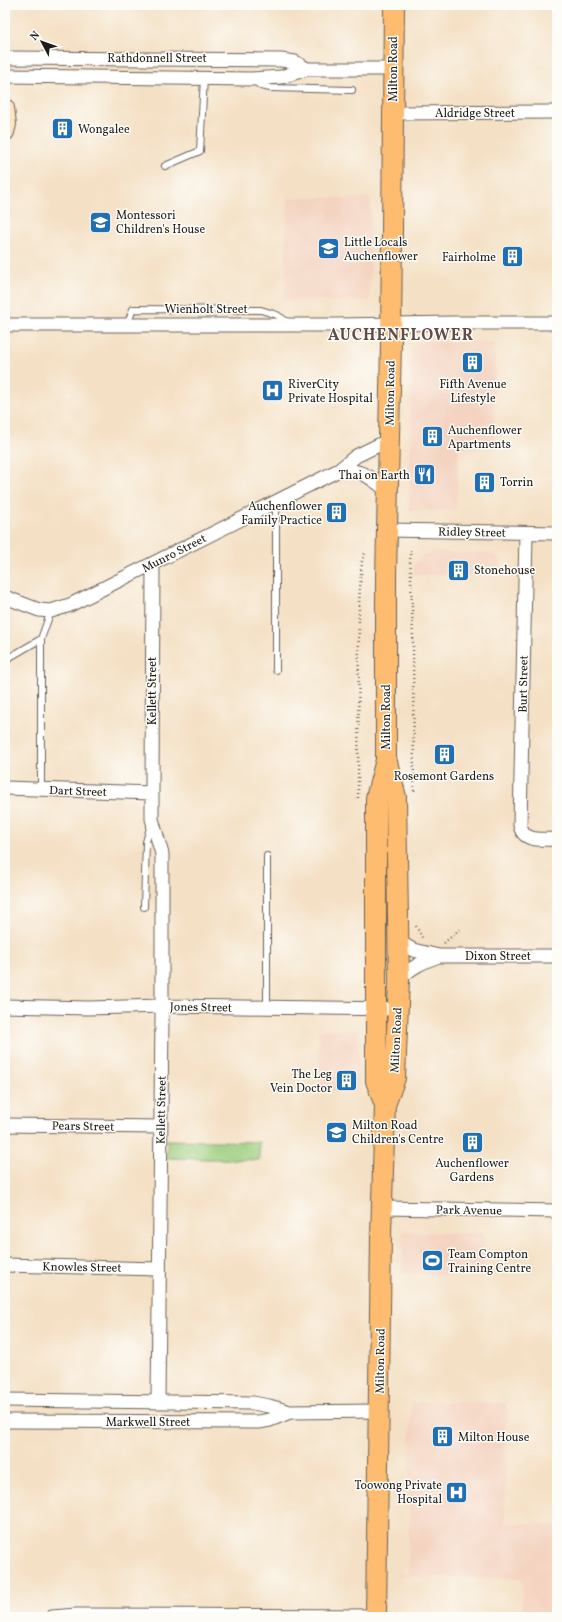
<svg xmlns="http://www.w3.org/2000/svg" width="562" height="1622" font-family="Vollkorn,serif">
<style>
.built{fill:#f4d3c0}
.green{fill:#9dce7e;stroke:#5c754d}
.lines{fill:none;stroke-linecap:round;stroke-linejoin:round}
.lane-casing{stroke:#686157;stroke-width:8}
.street-casing{stroke:#686157;stroke-width:15}
.secondary-casing{stroke:#686157;stroke-width:20}
.primary-casing{stroke:#686157;stroke-width:22}
.path{stroke:#686157;stroke-width:2.5;stroke-dasharray:1 3;stroke-linecap:butt}
.lane{stroke:#fff;stroke-width:6}
.street{stroke:#fff;stroke-width:13}
.secondary{stroke:#fee4c5;stroke-width:18}
.primary{stroke:#fdbc6f;stroke-width:20}
.labels{text-anchor:middle;stroke-width:3;stroke-linejoin:round;paint-order:stroke}
.street-label{font-size:12px;fill:#1c1c1c;stroke:#fdfcf7}
.poi-label{font-size:12px;fill:#1c1c1c;stroke:#fdfcf7;text-anchor:start}
.district-label{font-size:16px;font-weight:bold;letter-spacing:1px;fill:#5f4b47;stroke:#fdfcf7}
</style>
<rect width="100%" height="100%" fill="#fdfcf7"/>
<filter id="ink" filterUnits="userSpaceOnUse"><feTurbulence type="fractalNoise" baseFrequency=".025" numOctaves="2"/><feDisplacementMap in="SourceGraphic" scale="8" xChannelSelector="R" yChannelSelector="G"/><feConvolveMatrix kernelMatrix="1 2 1 2 8 2 1 2 1" color-interpolation-filters="sRGB"/></filter>
<filter id="wash" filterUnits="userSpaceOnUse"><feTurbulence type="fractalNoise" baseFrequency=".012" numOctaves="4" result="noise"/><feDisplacementMap in="SourceGraphic" scale="16" xChannelSelector="R" yChannelSelector="G"/><feGaussianBlur stdDeviation="0.9" result="paint"/><feColorMatrix in="noise" values="0 0 0 0 0 0 0 0 0 0 0 0 0 0 0 0 0 1.4 0 .05"/><feComposite in="paint" operator="in"/></filter>
<g filter="url(#wash)">
<rect width="100%" height="100%" fill="#f4e0c4"/>
<path class="built" d="M 287,198 L 371,198 L 370,301 L 285,300 Z
M 420,342 L 495,342 L 494,448 L 459,447 L 456,511 L 409,510 L 411,351 L 412,347 L 415,343 Z
M 432,552 L 489,553 L 495,555 L 500,560 L 501,575 L 413,575 L 415,563 L 422,555 Z
M 319,1030 L 359,1030 L 359,1092 L 319,1090 Z
M 403,1232 L 484,1233 L 484,1276 L 402,1275 Z
M 411,1402 L 506,1403 L 505,1523 L 557,1524 L 557,1613 L 525,1613 L 525,1616 L 522,1615 L 522,1578 L 399,1576 L 399,1574 L 408,1574 Z"/>
<path class="green" d="M 167,1140 L 259,1142 L 259,1160 L 167,1158 Z"/>
</g>
<g filter="url(#ink)">
<g class="lines">
<defs>
<path id="lane" d="M 253,80 L 261,86 L 270,88 L 352,90
M 165,166 L 200,151 L 204,78
M 127,325 L 133,309 L 261,310 L 277,315 L 289,323
M 276,502 L 276,670
M 5,660 L 41,639
M 41,790 L 41,639 L 51,611
M 267,856 L 267,1007
M 144,907 L 146,842 L 151,824"/>
<path id="street" d="M 5,58 L 281,60 L 295,62 L 307,69
M 5,76 L 252,79 L 281,77 L 307,69 L 393,69
M 393,113 L 557,112
M 5,325 L 338,325 L 453,323 L 557,323
M 339,470 C 365,470 369,477 389,492
M 387,530 L 557,533
M 526,533 L 520,825 C 523,843 543,839 557,839
M 153,564 L 152,793 L 152,819 L 162,854 L 162,1015 L 158,1402
M 5,597 L 39,610 L 51,611 L 70,605 L 339,470 L 356,456 L 389,440
M 5,788 L 152,793
M 398,941 L 413,950 L 439,956 L 557,956
M 399,980 C 411,967 422,962 439,956
M 5,1006 L 88,1008 L 162,1006 L 398,1009
M 5,1125 L 160,1127
M 382,1208 L 557,1211
M 5,1265 L 158,1269
M 5,1400 L 253,1403 L 269,1406 L 290,1412 L 379,1411
M 5,1421 L 259,1422 L 270,1420 L 290,1412
M 52,1617 L 76,1615 L 376,1616"/>
<path id="secondary" d="M 5,108 L 7,124 L 5,132"/>
<path id="primary" d="M 385,1105 L 376,1081 L 376,798 L 386,760
M 376,1617 L 381,1235 L 385,1105 L 395,1078 L 399,980 L 396,797 L 386,758 L 386,577 L 391,343 L 394,5"/>
</defs>
<use href="#lane" class="lane-casing"/>
<use href="#street" class="street-casing"/>
<use href="#secondary" class="secondary-casing"/>
<use href="#primary" class="primary-casing"/>
<path class="path" d="M 410,550 L 413,637 L 414,794
M 358,798 L 359,603 L 362,561 L 365,553
M 416,926 L 423,939
M 444,943 L 460,929"/>
<use href="#lane" class="lane"/>
<use href="#street" class="street"/>
<use href="#secondary" class="secondary"/>
<use href="#primary" class="primary"/>
</g>
</g>
<defs>
<symbol id="building-square" viewBox="-11 -11 22 22"><rect x="-9" y="-9" width="18" height="18" rx="4" fill="#1f6fb2" stroke="#fdfcf7"/><path d="M-4-6H4V6H1V3H-1V6H-4ZM-2.5-4.3h1.7v1.8h-1.7ZM.8-4.3h1.7v1.8H.8ZM-2.5-1h1.7V.8h-1.7ZM.8-1h1.7V.8H.8Z" fill="#fff"/></symbol>
<symbol id="school-square" viewBox="-11 -11 22 22"><rect x="-9" y="-9" width="18" height="18" rx="4" fill="#1f6fb2" stroke="#fdfcf7"/><path d="M0-5L7-2L0 1L-7-2ZM-4 1L0 2.5L4 1V4Q0 6-4 4Z" fill="#fff"/></symbol>
<symbol id="hospital-square" viewBox="-11 -11 22 22"><rect x="-9" y="-9" width="18" height="18" rx="4" fill="#1f6fb2" stroke="#fdfcf7"/><path d="M-5-5h3v3.5h4V-5h3V5h-3V1.5h-4V5h-3Z" fill="#fff"/></symbol>
<symbol id="restaurant-square" viewBox="-11 -11 22 22"><rect x="-9" y="-9" width="18" height="18" rx="4" fill="#1f6fb2" stroke="#fdfcf7"/><path d="M-5-6h1v4h1v-4h1v4h1v-4h1v5L-1.5 .5V6h-2V.5L-5-1ZM5-6V6H3V1.5H1.5Q1.5-4 5-6Z" fill="#fff"/></symbol>
<symbol id="stadium-square" viewBox="-11 -11 22 22"><rect x="-9" y="-9" width="18" height="18" rx="4" fill="#1f6fb2" stroke="#fdfcf7"/><path d="M0-5a6.5 5 0 1 0 0 10a6.5 5 0 1 0 0-10ZM-3.5-1.8h7v3.6h-7Z" fill="#fff"/></symbol>
</defs>
<g fill-rule="evenodd">
<use href="#building-square" x="50" y="116" width="25" height="25"/>
<use href="#school-square" x="88" y="210" width="25" height="25"/>
<use href="#school-square" x="316" y="236" width="25" height="25"/>
<use href="#building-square" x="500" y="244" width="25" height="25"/>
<use href="#building-square" x="460" y="350" width="25" height="25"/>
<use href="#hospital-square" x="260" y="378" width="25" height="25"/>
<use href="#building-square" x="420" y="424" width="25" height="25"/>
<use href="#restaurant-square" x="412" y="462" width="25" height="25"/>
<use href="#building-square" x="472" y="470" width="25" height="25"/>
<use href="#building-square" x="324" y="500" width="25" height="25"/>
<use href="#building-square" x="446" y="558" width="25" height="25"/>
<use href="#building-square" x="432" y="742" width="25" height="25"/>
<use href="#building-square" x="334" y="1068" width="25" height="25"/>
<use href="#school-square" x="324" y="1120" width="25" height="25"/>
<use href="#building-square" x="460" y="1130" width="25" height="25"/>
<use href="#stadium-square" x="420" y="1248" width="25" height="25"/>
<use href="#building-square" x="430" y="1424" width="25" height="25"/>
<use href="#hospital-square" x="444" y="1480" width="25" height="25"/>
</g>
<g class="labels">
<g class="street-label">
<text x="157" y="62">Rathdonnell Street</text>
<text transform="translate(393 69) rotate(-90)" y="4">Milton Road</text>
<text x="475" y="117">Aldridge Street</text>
<text x="206" y="313">Wienholt Street</text>
<text transform="translate(390 393) rotate(-89)" y="4">Milton Road</text>
<text transform="translate(472 532) rotate(1)" y="4">Ridley Street</text>
<text transform="translate(174 553) rotate(-27)" y="4">Munro Street</text>
<text transform="translate(523 684) rotate(-89)" y="4">Burt Street</text>
<text transform="translate(152 691) rotate(-90)" y="4">Kellett Street</text>
<text transform="translate(386 717) rotate(-90)" y="4">Milton Road</text>
<text transform="translate(78 791) rotate(2)" y="4">Dart Street</text>
<text x="498" y="960">Dixon Street</text>
<text transform="translate(201 1007) rotate(1)" y="4">Jones Street</text>
<text transform="translate(396 1040) rotate(-87)" y="4">Milton Road</text>
<text transform="translate(161 1110) rotate(-89)" y="4">Kellett Street</text>
<text transform="translate(83 1126) rotate(1)" y="4">Pears Street</text>
<text transform="translate(469 1210) rotate(1)" y="4">Park Avenue</text>
<text transform="translate(82 1267) rotate(1)" y="4">Knowles Street</text>
<text transform="translate(380 1361) rotate(-89)" y="4">Milton Road</text>
<text x="148" y="1426">Markwell Street</text>
</g>
<g class="poi-label">
<text x="78" y="133">Wongalee</text>
<text x="116" y="219">Montessori<tspan x="116" dy="14">Children's House</tspan></text>
<text x="344" y="246">Little Locals<tspan x="344" dy="14">Auchenflower</tspan></text>
<text x="496" y="261" text-anchor="end">Fairholme</text>
<text x="288" y="388">RiverCity<tspan x="288" dy="14">Private Hospital</tspan></text>
<text x="473" y="388" text-anchor="middle">Fifth Avenue<tspan x="473" dy="14">Lifestyle</tspan></text>
<text x="448" y="434">Auchenflower<tspan x="448" dy="14">Apartments</tspan></text>
<text x="410" y="479" text-anchor="end">Thai on Earth</text>
<text x="500" y="486">Torrin</text>
<text x="322" y="510" text-anchor="end">Auchenflower<tspan x="322" dy="14">Family Practice</tspan></text>
<text x="474" y="574">Stonehouse</text>
<text x="444" y="780" text-anchor="middle">Rosemont Gardens</text>
<text x="332" y="1078" text-anchor="end">The Leg<tspan x="332" dy="14">Vein Doctor</tspan></text>
<text x="352" y="1129">Milton Road<tspan x="352" dy="14">Children's Centre</tspan></text>
<text x="472" y="1167" text-anchor="middle">Auchenflower<tspan x="472" dy="14">Gardens</tspan></text>
<text x="448" y="1258">Team Compton<tspan x="448" dy="14">Training Centre</tspan></text>
<text x="458" y="1441">Milton House</text>
<text x="442" y="1489" text-anchor="end">Toowong Private<tspan x="442" dy="14">Hospital</tspan></text>
</g>
<g class="district-label">
<text x="401" y="340">AUCHENFLOWER</text>
</g>
</g>
<rect width="562" height="1622" fill="none" stroke="#fdfcf7" stroke-width="20"/>
<g transform="translate(42 42) rotate(311)" stroke="#fdfcf7" stroke-width="3" paint-order="stroke">
<path d="M0-3L7 15L0 10L-7 15Z" fill="#1c1c1c"/>
<text y="-6" font-size="11" font-weight="bold" text-anchor="middle" fill="#1c1c1c">N</text>
</g>
</svg>
